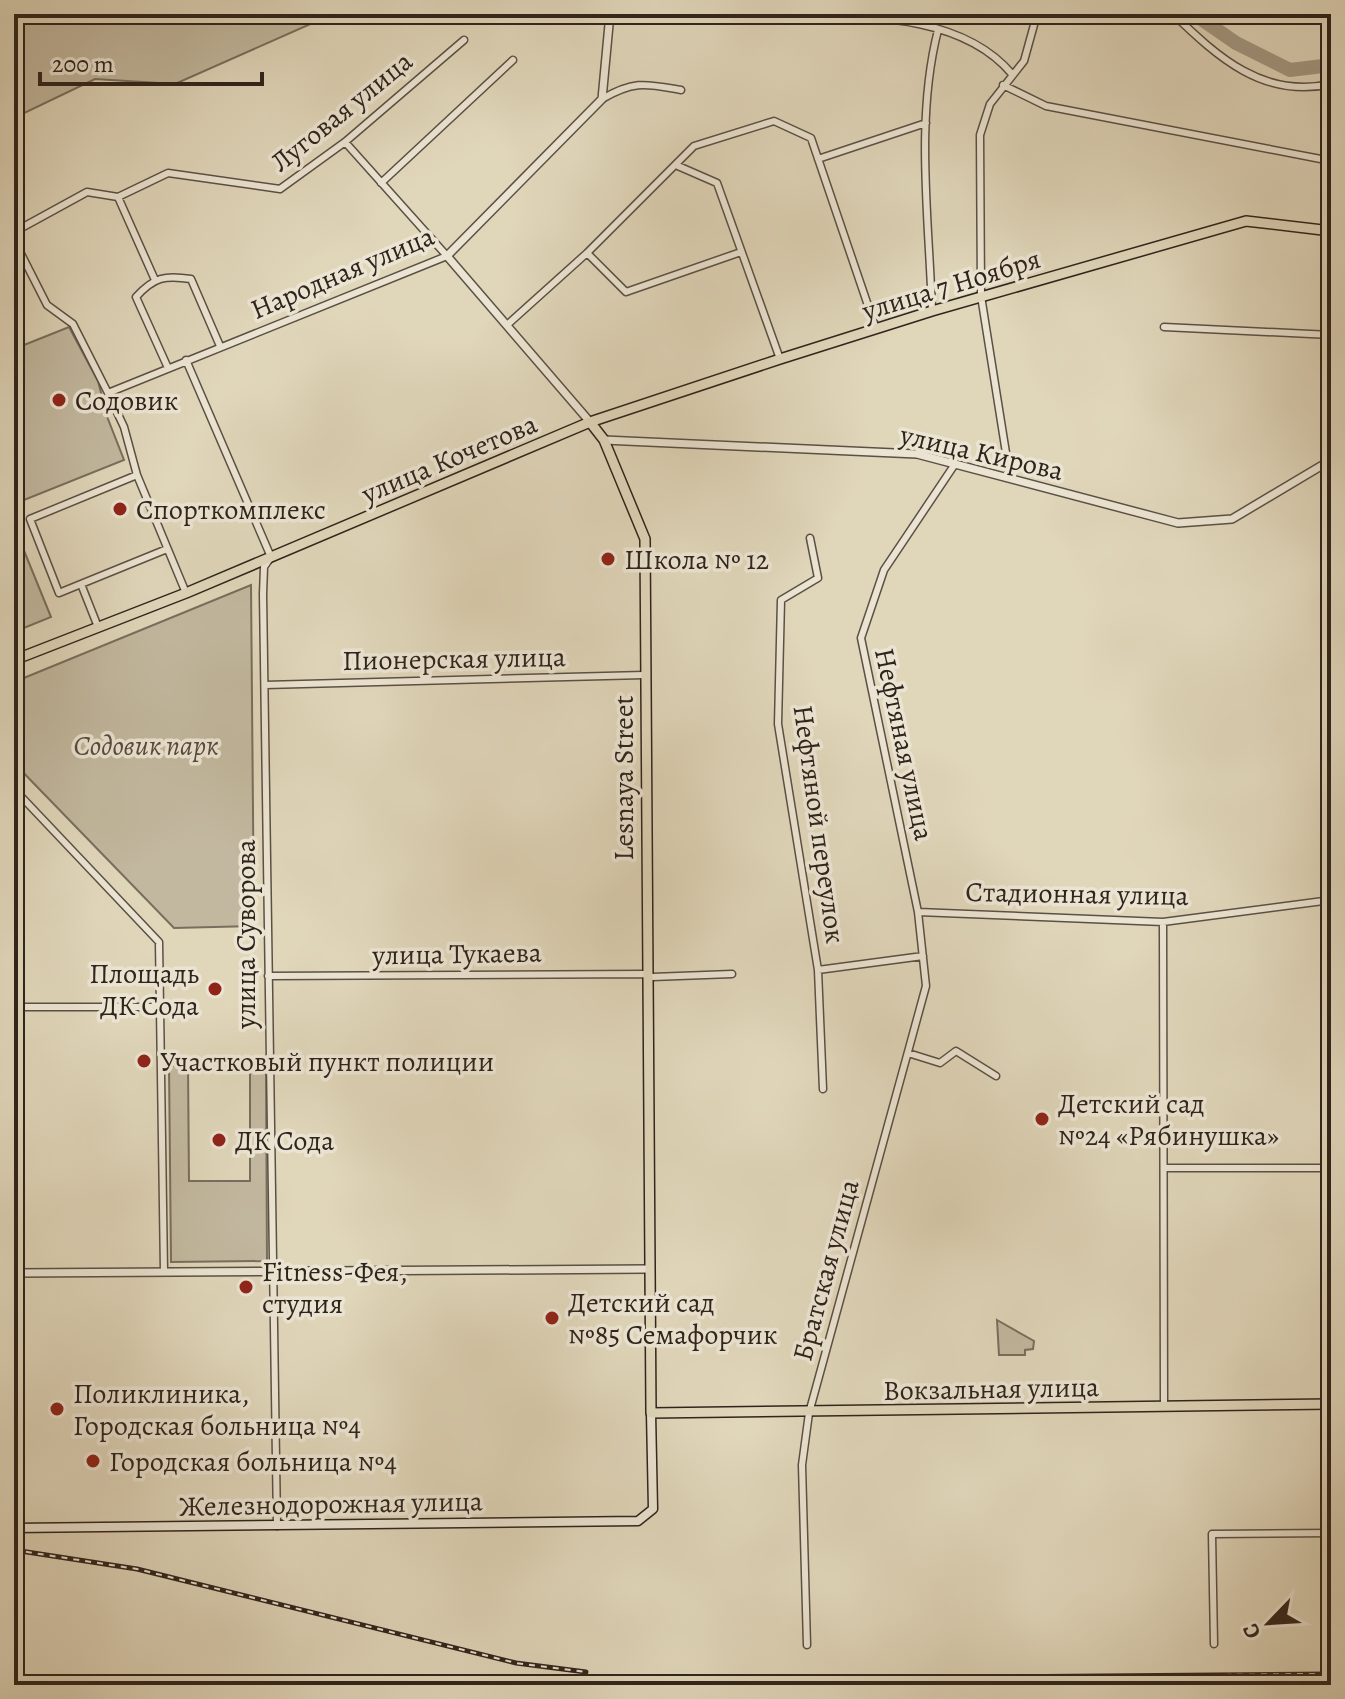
<svg xmlns="http://www.w3.org/2000/svg" width="1345" height="1699" font-family="Alegreya,serif">
<style>
.green{fill:#c2b89f;stroke:#786e5e;stroke-width:2}
.lines{fill:none;stroke-linecap:round;stroke-linejoin:round}
.river{stroke:#a49984;stroke-width:14}
.minor-casing{stroke:#5b5044;stroke-width:9}
.tertiary-casing{stroke:#5b5044;stroke-width:10}
.secondary-casing{stroke:#2f241c;stroke-width:11}
.primary-casing{stroke:#2f241c;stroke-width:12}
.minor{stroke:#ebe4d2;stroke-width:6}
.tertiary{stroke:#ebe4d2;stroke-width:7}
.secondary{stroke:#ebe4d2;stroke-width:8}
.primary{stroke:#e0d6ba;stroke-width:9}
.rail-casing{stroke:#2f241c;stroke-width:5}
.rail{stroke:#ebe4d2;stroke-width:2;stroke-dasharray:6;stroke-linecap:butt}
.poi-dot{fill:#8f2418;stroke:#ebe4d2;stroke-width:3}
.labels{text-anchor:middle;stroke-width:7;stroke-linejoin:round;paint-order:stroke}
.street-label{font-size:28px;fill:#2f241c;stroke:#ebe4d2}
.poi-label{font-size:28px;fill:#2f241c;stroke:#ebe4d2;text-anchor:start}
.park-label{font-size:28px;font-style:italic;fill:#54493d;stroke:#ebe4d2}
</style>
<rect width="100%" height="100%" fill="#e0d6ba"/>
<filter id="stains"><feTurbulence type="fractalNoise" baseFrequency=".0025" numOctaves="4"/><feColorMatrix values="0 0 0 0 .2 0 0 0 0 .09 0 0 0 0 .02 0 0 0 .5 -.17"/></filter>
<radialGradient id="worn" r=".72"><stop offset=".6" stop-color="#630" stop-opacity="0"/><stop offset="1" stop-color="#630" stop-opacity=".3"/></radialGradient>
<path class="green" d="M 14,14 L 333,14 L 175,84 L 95,79 L 14,118 Z
M 69,327 L 98,381 L 108,419 L 124,460 L 14,504 L 14,349 Z
M 14,526 L 51,617 L 14,632 Z
M 251,585 L 254,926 L 174,928 L 14,763 L 14,682 Z
M 250,1065 L 266,1065 L 267,1261 L 171,1262 L 169,1066 L 188,1066 L 189,1181 L 250,1181 Z
M 997,1320 L 1034,1341 L 1033,1349 L 1025,1350 L 1025,1355 L 999,1355 Z"/>
<g class="lines">
<path class="river" d="M 1194,14 L 1236,43 L 1290,70 L 1331,65"/>
<defs>
<path id="minor" d="M 782,14 C 857,17 959,11 1012,74
M 1173,14 C 1218,57 1263,99 1331,84
M 1003,85 L 1046,106 L 1331,161
M 602,99 C 635,80 646,84 681,90
M 818,159 L 926,123
M 678,166 L 717,183 L 780,359
M 381,183 L 513,60
M 118,197 L 155,280
M 14,232 L 87,192 L 118,197 L 168,173 L 280,189 L 345,142 L 464,40
M 14,240 L 47,305 L 73,324 L 108,393 L 124,427 L 137,475 L 186,593
M 587,253 L 626,292 L 741,252
M 932,311 C 929,219 915,120 938,30
M 507,325 L 587,253 L 694,146 L 774,121 L 811,138 L 876,329
M 1164,327 L 1331,335
M 186,360 L 271,557 L 264,567 L 263,594 L 277,1526
M 168,368 L 136,297 C 154,277 165,275 191,279 L 220,346
M 108,393 L 447,256 L 345,142
M 1010,478 L 981,296 L 980,135 L 990,104 L 1024,61 L 1037,14
M 810,538 L 818,578 L 781,600 L 778,724 L 818,970 L 823,1089
M 81,584 L 167,549
M 98,627 L 81,584 L 59,593 L 30,519 L 137,475
M 265,685 L 644,675
M 14,789 L 159,942 L 164,1272
M 918,912 L 1163,922 L 1331,900
M 1163,922 L 1164,1406
M 818,970 L 923,956
M 268,976 L 646,974 L 652,977 L 732,974
M 14,1007 L 161,1007
M 908,1053 L 940,1063 L 956,1051 L 996,1076
M 1164,1168 L 1331,1168
M 1214,1644 L 1212,1534 L 1331,1533
M 807,1645 L 802,1465 L 809,1413 L 926,986 L 918,912 L 861,638 L 884,570 L 955,464"/>
<path id="tertiary" d="M 590,422 L 447,256 L 602,99 L 610,14
M 604,440 L 917,454 L 1178,523 L 1232,519 L 1331,460
M 14,1273 L 648,1269"/>
<path id="secondary" d="M 14,1528 L 638,1521 L 653,1509 L 651,1413"/>
<path id="primary" d="M 590,422 L 604,440 L 645,539 L 651,1413 L 1331,1404
M 14,660 L 186,593 L 590,422 L 780,359 L 932,311 L 1246,221 L 1331,231"/>
</defs>
<use href="#minor" class="minor-casing"/>
<use href="#tertiary" class="tertiary-casing"/>
<use href="#secondary" class="secondary-casing"/>
<use href="#primary" class="primary-casing"/>
<use href="#minor" class="minor"/>
<use href="#tertiary" class="tertiary"/>
<use href="#secondary" class="secondary"/>
<use href="#primary" class="primary"/>
<defs>
<path id="rail" d="M 14,1550 L 137,1569 L 516,1663 L 586,1672
M 25,1685 L 1331,1674"/>
</defs>
<use href="#rail" class="rail-casing"/>
<use href="#rail" class="rail"/>
</g>
<g class="poi-dot">
<circle cx="59" cy="400" r="8"/>
<circle cx="120" cy="509" r="8"/>
<circle cx="608" cy="559" r="8"/>
<circle cx="215" cy="989" r="8"/>
<circle cx="144" cy="1061" r="8"/>
<circle cx="1042" cy="1119" r="8"/>
<circle cx="219" cy="1140" r="8"/>
<circle cx="246" cy="1287" r="8"/>
<circle cx="552" cy="1318" r="8"/>
<circle cx="57" cy="1409" r="8"/>
<circle cx="93" cy="1461" r="8"/>
</g>
<g class="labels">
<g class="street-label">
<text transform="translate(341 111) rotate(-39)" y="10">Луговая улица</text>
<text transform="translate(342 272) rotate(-23)" y="10">Народная улица</text>
<text transform="translate(951 284) rotate(-17)" y="10">улица 7 Ноября</text>
<text transform="translate(982 452) rotate(13)" y="10">улица Кирова</text>
<text transform="translate(449 458) rotate(-23)" y="10">улица Кочетова</text>
<text transform="translate(454 658) rotate(-1)" y="10">Пионерская улица</text>
<text transform="translate(905 744) rotate(78)" y="10">Нефтяная улица</text>
<text transform="translate(623 778) rotate(-90)" y="10">Lesnaya Street</text>
<text transform="translate(820 824) rotate(82)" y="10">Нефтяной переулок</text>
<text transform="translate(1077 893) rotate(1)" y="10">Стадионная улица</text>
<text transform="translate(245 934) rotate(-90)" y="10">улица Суворова</text>
<text transform="translate(457 953) rotate(-1)" y="10">улица Тукаева</text>
<text transform="translate(825 1270) rotate(-75)" y="10">Братская улица</text>
<text transform="translate(991 1388) rotate(-1)" y="10">Вокзальная улица</text>
<text transform="translate(331 1503) rotate(-1)" y="10">Железнодорожная улица</text>
</g>
<g class="poi-label">
<text x="75" y="410">Содовик</text>
<text x="136" y="519">Спорткомплекс</text>
<text x="624" y="569">Школа № 12</text>
<text x="199" y="983" text-anchor="end">Площадь<tspan x="199" dy="32">ДК Сода</tspan></text>
<text x="160" y="1071">Участковый пункт полиции</text>
<text x="1058" y="1113">Детский сад<tspan x="1058" dy="32">№24 «Рябинушка»</tspan></text>
<text x="235" y="1150">ДК Сода</text>
<text x="262" y="1281">Fitness-Фея,<tspan x="262" dy="32">студия</tspan></text>
<text x="568" y="1312">Детский сад<tspan x="568" dy="32">№85 Семафорчик</tspan></text>
<text x="73" y="1403">Поликлиника,<tspan x="73" dy="32">Городская больница №4</tspan></text>
<text x="109" y="1471">Городская больница №4</text>
</g>
<g class="park-label">
<text x="146" y="755">Содовик парк</text>
</g>
</g>
<rect width="1345" height="1699" fill="none" stroke="#e0d6ba" stroke-width="48"/>
<rect x="16" y="16" width="1313" height="1667" fill="none" stroke="#2f241c" stroke-width="4"/>
<rect x="24" y="24" width="1297" height="1651" fill="none" stroke="#2f241c" stroke-width="2"/>
<g transform="translate(1269 1623) rotate(245)" stroke="#ebe4d2" stroke-width="6" paint-order="stroke">
<path d="M0-6L14 30L0 20L-14 30Z" fill="#2f241c"/>
<text y="-12" font-size="22" font-weight="bold" text-anchor="middle" fill="#2f241c">С</text>
</g>
<path d="M40 72v12h222v-12" fill="none" stroke="#2f241c" stroke-width="4"/>
<text x="52" y="72" font-size="24" fill="#2f241c" stroke="#ebe4d2" stroke-width="6" paint-order="stroke">200 m</text>
<rect width="100%" height="100%" filter="url(#stains)"/>
<rect width="100%" height="100%" fill="url(#worn)"/>
</svg>
